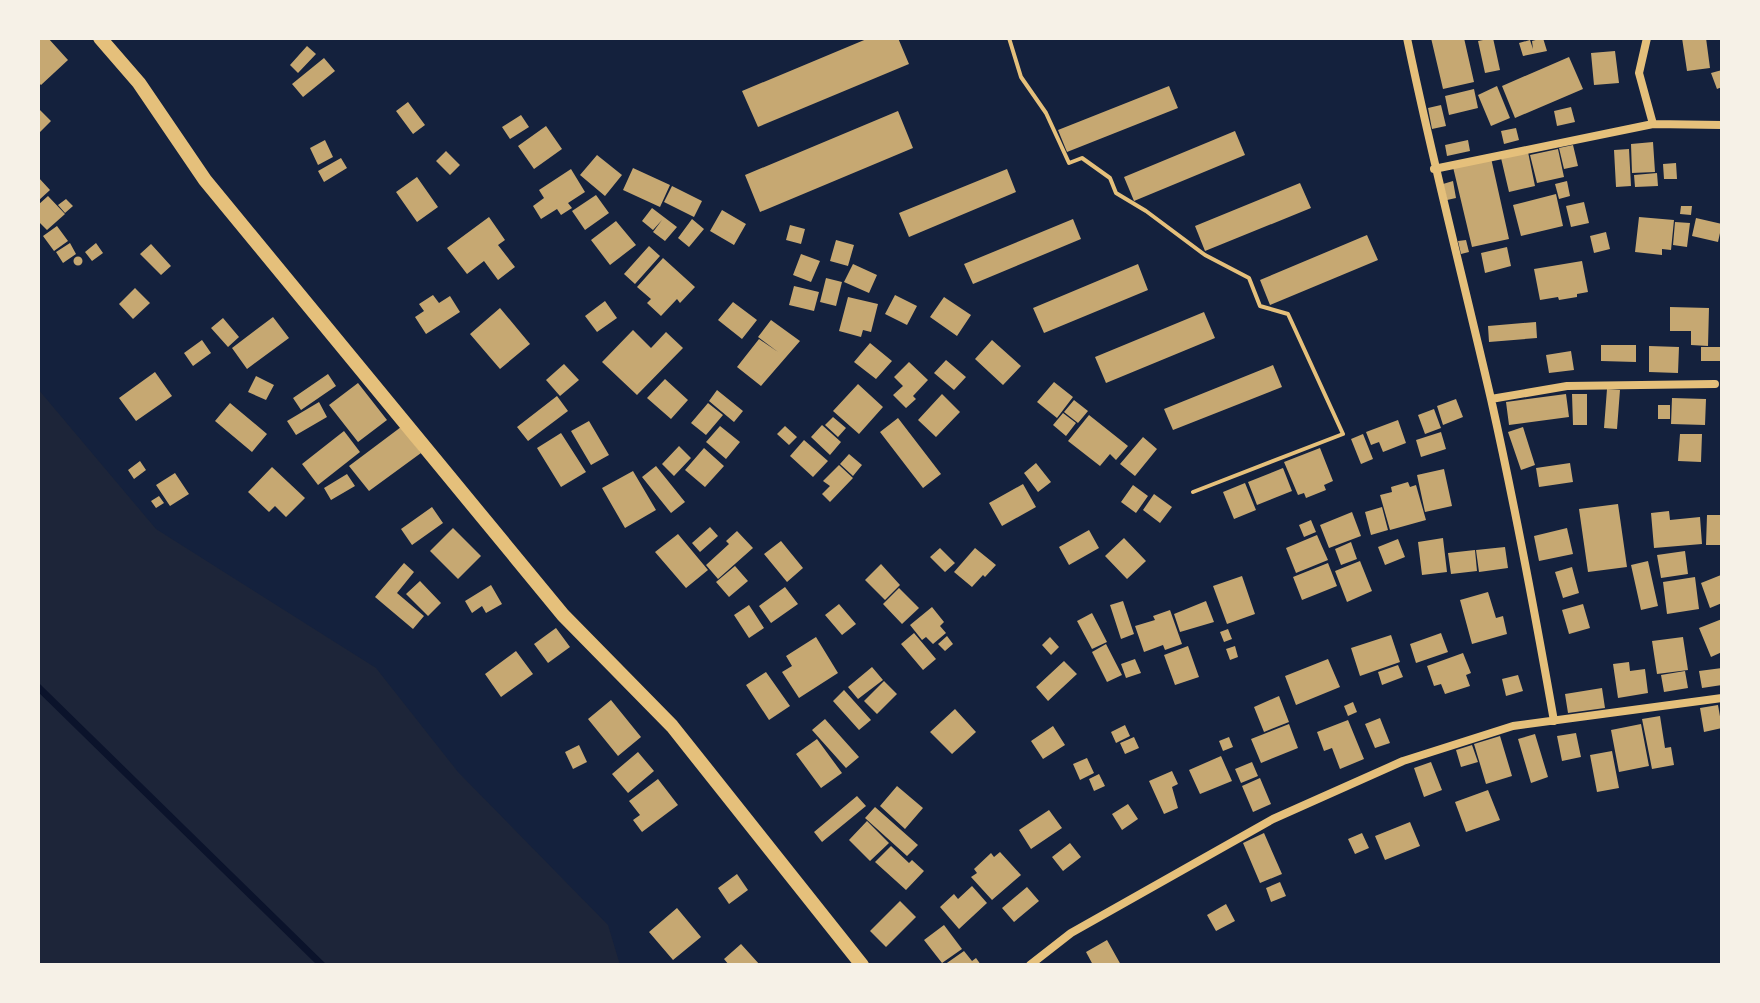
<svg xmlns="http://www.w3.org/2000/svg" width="1760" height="1003" font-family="'Roboto Serif',serif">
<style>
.green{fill:#1d2539}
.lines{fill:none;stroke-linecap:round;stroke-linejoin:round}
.stream{stroke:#0b132b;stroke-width:7}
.building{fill:#c6a872}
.path{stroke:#e5c07b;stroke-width:4}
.minor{stroke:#e5c07b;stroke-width:8}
.tertiary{stroke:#e5c07b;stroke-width:14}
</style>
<rect width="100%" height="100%" fill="#14213d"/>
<path class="green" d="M 38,389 L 156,529 L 376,668 L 458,772 L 608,925 L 620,965 L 38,965 Z"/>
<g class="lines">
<path class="stream" d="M 38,687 L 322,965"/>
</g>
<path class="building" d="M 38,38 L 48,38 L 68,60 L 41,85 L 38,82 Z
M 869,38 L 898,38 L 909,64 L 758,127 L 742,91 Z
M 1431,38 L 1464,38 L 1474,82 L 1443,89 Z
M 1493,38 L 1500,70 L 1485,73 L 1478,41 Z
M 1543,38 L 1547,51 L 1523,56 L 1519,43 L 1530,40 L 1533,49 L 1532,41 Z
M 1682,38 L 1706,38 L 1710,68 L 1687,71 Z
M 307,46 L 316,54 L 298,73 L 290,65 Z
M 1615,51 L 1619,83 L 1594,85 L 1591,53 Z
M 1569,57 L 1583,89 L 1515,118 L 1502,86 Z
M 324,58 L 335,71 L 303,97 L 292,84 Z
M 1722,70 L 1722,87 L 1717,89 L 1711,73 Z
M 1169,86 L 1178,108 L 1067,152 L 1058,130 Z
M 1497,86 L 1510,118 L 1491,126 L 1478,95 Z
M 1474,89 L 1478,108 L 1449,115 L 1445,96 Z
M 408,102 L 425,125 L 413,134 L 396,111 Z
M 1441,105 L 1446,126 L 1432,129 L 1428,108 Z
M 1571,107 L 1575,122 L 1557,126 L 1554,111 Z
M 38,108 L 51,121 L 38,134 Z
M 898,111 L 913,148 L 760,212 L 745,175 Z
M 521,115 L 529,127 L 510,139 L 502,127 Z
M 546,126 L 562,149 L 534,169 L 518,146 Z
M 1516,128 L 1519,140 L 1504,144 L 1501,131 Z
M 1235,131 L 1245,155 L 1134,201 L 1124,177 Z
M 325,140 L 333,157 L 318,165 L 310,148 Z
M 1468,140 L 1470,151 L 1447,156 L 1445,145 Z
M 1653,142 L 1655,172 L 1632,173 L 1631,144 Z
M 1573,145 L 1578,166 L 1564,169 L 1559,148 Z
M 1558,149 L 1564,177 L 1537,183 L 1530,155 Z
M 1629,149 L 1631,186 L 1616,187 L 1614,150 Z
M 446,151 L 460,165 L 450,175 L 436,161 Z
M 1528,152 L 1535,186 L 1509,192 L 1501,158 Z
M 597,155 L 622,175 L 605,196 L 580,175 Z
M 341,158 L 347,168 L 324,182 L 318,171 Z
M 1491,158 L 1509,239 L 1472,247 L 1453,167 Z
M 1676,163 L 1677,179 L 1664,179 L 1663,164 Z
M 633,168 L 670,185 L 660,207 L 623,190 Z
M 571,169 L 585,192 L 568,203 L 572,208 L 561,215 L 557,209 L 541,219 L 533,206 L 544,198 L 539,190 Z
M 1007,169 L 1016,192 L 909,237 L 899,213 Z
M 1657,173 L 1658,186 L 1635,187 L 1634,175 Z
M 38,177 L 50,190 L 38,201 Z
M 417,177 L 438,207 L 417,222 L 396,192 Z
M 1453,181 L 1456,198 L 1447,200 L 1443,184 Z
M 1567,181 L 1570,196 L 1559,199 L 1555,184 Z
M 1300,183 L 1311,208 L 1205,251 L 1195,226 Z
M 672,186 L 702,201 L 694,217 L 664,202 Z
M 1556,194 L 1563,226 L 1521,236 L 1513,205 Z
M 596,195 L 609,213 L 585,230 L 572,211 Z
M 48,196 L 65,214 L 47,230 L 38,221 L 38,205 Z
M 66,199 L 73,206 L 65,213 L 58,205 Z
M 1584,202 L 1589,223 L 1571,227 L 1566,206 Z
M 1681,206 L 1692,206 L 1691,215 L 1680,214 Z
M 652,208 L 677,227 L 665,241 L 653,232 L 662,220 L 653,230 L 642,221 Z
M 722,210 L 746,224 L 734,245 L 710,231 Z
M 489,217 L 505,240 L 498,245 L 515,267 L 498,280 L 484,261 L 467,274 L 447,248 Z
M 1639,217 L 1674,220 L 1671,250 L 1662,249 L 1662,255 L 1635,252 Z
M 1696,218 L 1722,224 L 1718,242 L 1692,236 Z
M 692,219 L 704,229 L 689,247 L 678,238 Z
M 1073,219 L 1081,239 L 973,284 L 964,264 Z
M 616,221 L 636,245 L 610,265 L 591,240 Z
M 1675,222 L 1690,223 L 1687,247 L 1673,245 Z
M 790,225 L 805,229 L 801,244 L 786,240 Z
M 57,226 L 68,241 L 54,251 L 43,236 Z
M 1606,232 L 1610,249 L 1594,253 L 1590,236 Z
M 1367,235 L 1378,260 L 1270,305 L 1260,280 Z
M 836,240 L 854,245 L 848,266 L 830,261 Z
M 1466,240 L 1469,252 L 1461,254 L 1458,241 Z
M 70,243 L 76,254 L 63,263 L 56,252 Z
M 96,243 L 103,253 L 92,261 L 85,252 Z
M 151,244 L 171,266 L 161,275 L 140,254 Z
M 649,246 L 660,256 L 635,284 L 624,274 Z
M 1507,247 L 1511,266 L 1485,273 L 1481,253 Z
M 801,254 L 820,261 L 811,282 L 793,275 Z
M73.5 261a4.5 4.5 0 1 1 9 0a4.5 4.5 0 1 1-9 0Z
M 663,258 L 695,287 L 680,303 L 677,299 L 661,316 L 647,303 L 651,299 L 637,287 Z
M 1582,261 L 1588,292 L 1577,294 L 1577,297 L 1559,300 L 1558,297 L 1540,300 L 1534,269 Z
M 853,264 L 877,275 L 869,293 L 844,282 Z
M 1138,264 L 1148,290 L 1044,333 L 1033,308 Z
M 826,278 L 842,282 L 836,306 L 820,302 Z
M 794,286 L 819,292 L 814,311 L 789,305 Z
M 135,288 L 150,303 L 133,319 L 119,304 Z
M 433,295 L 439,303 L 450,296 L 460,312 L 426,334 L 415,317 L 424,311 L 419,304 Z
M 895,295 L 917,306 L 907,325 L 885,314 Z
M 848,297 L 878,304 L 871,332 L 863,330 L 861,337 L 839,331 Z
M 944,297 L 971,315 L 957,336 L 930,317 Z
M 605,301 L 617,318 L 597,332 L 585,316 Z
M 733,302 L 757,320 L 742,339 L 718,320 Z
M 1670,307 L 1709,308 L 1708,346 L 1691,345 L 1691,331 L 1670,331 Z
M 500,308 L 530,344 L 500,369 L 470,334 Z
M 1204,312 L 1215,338 L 1106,383 L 1095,357 Z
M 273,317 L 289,338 L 247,369 L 232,348 Z
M 223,318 L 239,337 L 228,347 L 211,328 Z
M 771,320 L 800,341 L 761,386 L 737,367 L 759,339 L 778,352 L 758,337 Z
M 1536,322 L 1537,338 L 1489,342 L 1488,326 Z
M 633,330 L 651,348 L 666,332 L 683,348 L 637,395 L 602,362 Z
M 202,340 L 211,353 L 193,366 L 184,353 Z
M 992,340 L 1021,366 L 1003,385 L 975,359 Z
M 870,343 L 892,361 L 876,379 L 854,362 Z
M 1601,345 L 1636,345 L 1636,362 L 1601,361 Z
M 1649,346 L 1679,347 L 1678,373 L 1649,372 Z
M 1701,347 L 1722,347 L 1722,361 L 1701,361 Z
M 1571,351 L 1574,370 L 1549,373 L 1546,355 Z
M 946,360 L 966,377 L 954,390 L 934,373 Z
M 909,362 L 928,380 L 913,396 L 916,399 L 906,408 L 893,395 L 903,386 L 894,377 Z
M 564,364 L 579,380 L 560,396 L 546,380 Z
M 1273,365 L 1282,387 L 1173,430 L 1164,409 Z
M 155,372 L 172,396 L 136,421 L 119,398 Z
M 328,374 L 336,386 L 301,410 L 293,398 Z
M 256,376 L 274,385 L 266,400 L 248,392 Z
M 665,379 L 688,400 L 671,419 L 647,398 Z
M 1054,382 L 1073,397 L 1057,418 L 1037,402 Z
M 358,383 L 387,420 L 358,442 L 329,405 Z
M 858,384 L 883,407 L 859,434 L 833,411 Z
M 1607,389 L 1620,390 L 1617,429 L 1604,428 Z
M 717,390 L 743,411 L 734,422 L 709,401 Z
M 942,394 L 960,412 L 936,437 L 918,420 Z
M 1566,394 L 1569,417 L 1509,425 L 1506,402 Z
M 1572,394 L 1587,394 L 1587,425 L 1573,425 Z
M 557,396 L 568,411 L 528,441 L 517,427 Z
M 1672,398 L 1706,399 L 1705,425 L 1671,424 Z
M 1456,399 L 1463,417 L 1443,425 L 1437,406 Z
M 1074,400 L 1088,411 L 1078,423 L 1064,412 Z
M 319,402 L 327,417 L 296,435 L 287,421 Z
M 230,403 L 267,434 L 252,452 L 215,421 Z
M 708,403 L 723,415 L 706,435 L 691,423 Z
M 1658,405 L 1670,405 L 1670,419 L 1658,419 Z
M 1434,409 L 1441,428 L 1425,434 L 1418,415 Z
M 1063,413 L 1076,423 L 1066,436 L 1053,425 Z
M 1089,415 L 1128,446 L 1116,460 L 1110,454 L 1100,466 L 1068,441 Z
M 833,417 L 846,428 L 838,437 L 825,425 Z
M 898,418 L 941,474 L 923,488 L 880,432 Z
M 1398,420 L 1406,443 L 1383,452 L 1379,442 L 1371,445 L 1366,432 Z
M 589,421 L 609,455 L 591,465 L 571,431 Z
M 822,425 L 841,442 L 830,455 L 811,437 Z
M 720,426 L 740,442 L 726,459 L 706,442 Z
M 785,426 L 797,437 L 789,445 L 777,434 Z
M 401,427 L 421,453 L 369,491 L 349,466 Z
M 1523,427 L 1535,465 L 1521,470 L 1508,432 Z
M 344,431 L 360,452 L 318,485 L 302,464 Z
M 1441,432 L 1446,449 L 1421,457 L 1416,440 Z
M 561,433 L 586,472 L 561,487 L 537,448 Z
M 1363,434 L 1373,459 L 1361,464 L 1351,439 Z
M 1680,434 L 1702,434 L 1701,462 L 1678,461 Z
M 1143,437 L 1157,449 L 1135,476 L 1120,464 Z
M 804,440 L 828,461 L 813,477 L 790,456 Z
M 679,446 L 691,458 L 674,476 L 662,464 Z
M 704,448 L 724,466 L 705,487 L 685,470 Z
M 1320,448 L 1333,481 L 1324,485 L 1326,490 L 1306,498 L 1304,493 L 1298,495 L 1284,462 Z
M 849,454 L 862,465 L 853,476 L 840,464 Z
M 140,461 L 146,470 L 134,479 L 128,470 Z
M 1036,463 L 1051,482 L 1038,492 L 1024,473 Z
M 1570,463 L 1573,482 L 1539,487 L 1536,468 Z
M 839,465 L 853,478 L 830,502 L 822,494 L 830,486 L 823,481 Z
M 656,466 L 685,502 L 671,513 L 642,477 Z
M 272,467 L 305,498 L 286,517 L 275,506 L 269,512 L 248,492 Z
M 1283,468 L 1292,491 L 1257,505 L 1248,482 Z
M 1444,469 L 1452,506 L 1425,512 L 1417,475 Z
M 633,471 L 656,510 L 625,528 L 602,488 Z
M 175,473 L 189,494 L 170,506 L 156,485 Z
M 347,474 L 355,486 L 331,500 L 324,488 Z
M 1408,482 L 1410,487 L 1416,485 L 1426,520 L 1390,530 L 1380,495 L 1392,492 L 1391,487 Z
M 1245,483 L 1256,510 L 1234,519 L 1223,492 Z
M 1023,484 L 1036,507 L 1002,526 L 989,503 Z
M 1133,485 L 1148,496 L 1136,513 L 1121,502 Z
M 1154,494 L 1172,507 L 1160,523 L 1143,510 Z
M 159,496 L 164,503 L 156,508 L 151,501 Z
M 1618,504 L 1627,567 L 1588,572 L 1579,509 Z
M 432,507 L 443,523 L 412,545 L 401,529 Z
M 1382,507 L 1388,530 L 1371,535 L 1365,512 Z
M 1669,511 L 1670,520 L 1700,517 L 1702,544 L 1654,548 L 1651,513 Z
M 1352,512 L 1361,536 L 1329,548 L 1320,525 Z
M 1707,515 L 1722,515 L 1722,545 L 1706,545 Z
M 1311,520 L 1316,532 L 1304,537 L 1299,525 Z
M 710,527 L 718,536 L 700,552 L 692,543 Z
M 453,528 L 481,556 L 458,579 L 430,551 Z
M 1567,528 L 1573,554 L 1539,561 L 1534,536 Z
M 1089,530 L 1099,548 L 1069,565 L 1059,547 Z
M 737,531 L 753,548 L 718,579 L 706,565 L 729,544 L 726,541 Z
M 678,534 L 708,570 L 686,588 L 655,552 Z
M 1317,535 L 1328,560 L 1296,573 L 1286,548 Z
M 1124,538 L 1146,561 L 1127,579 L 1105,556 Z
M 1443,538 L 1447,572 L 1422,575 L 1418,542 Z
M 1398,539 L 1405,557 L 1385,565 L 1378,547 Z
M 781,541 L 803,568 L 787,582 L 764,554 Z
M 1351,542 L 1357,559 L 1341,565 L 1335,549 Z
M 1505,547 L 1508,568 L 1479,572 L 1476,550 Z
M 940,548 L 955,563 L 945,572 L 930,557 Z
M 975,548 L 996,565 L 985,577 L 983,575 L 972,587 L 954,572 Z
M 1475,550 L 1477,571 L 1451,574 L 1448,553 Z
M 1685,551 L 1688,574 L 1661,578 L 1657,555 Z
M 1360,561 L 1372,591 L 1347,602 L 1335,571 Z
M 1648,561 L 1658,606 L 1641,610 L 1631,565 Z
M 404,563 L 414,572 L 397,593 L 424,616 L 413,629 L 375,597 Z
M 1328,563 L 1337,586 L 1302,600 L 1293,577 Z
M 881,564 L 900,585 L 885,600 L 865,580 Z
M 735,566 L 748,581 L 729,597 L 716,582 Z
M 1572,567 L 1579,593 L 1563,598 L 1555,572 Z
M 1721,575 L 1722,603 L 1710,608 L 1701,583 Z
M 1242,576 L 1255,614 L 1227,624 L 1213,586 Z
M 1695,577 L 1699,609 L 1667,614 L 1663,582 Z
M 420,581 L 441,603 L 428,616 L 406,594 Z
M 491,585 L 502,604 L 486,613 L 482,606 L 472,613 L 465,601 Z
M 785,587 L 798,604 L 771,623 L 759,606 Z
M 899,588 L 919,608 L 902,624 L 883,604 Z
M 1488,592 L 1496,618 L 1503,616 L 1507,634 L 1472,644 L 1460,600 Z
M 1123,601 L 1134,634 L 1121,639 L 1110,605 Z
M 1206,601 L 1214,622 L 1180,632 L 1174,614 Z
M 839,604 L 856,624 L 842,635 L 825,615 Z
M 1583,604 L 1590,628 L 1569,634 L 1562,610 Z
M 749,605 L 764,628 L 749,638 L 734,615 Z
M 932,607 L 944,622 L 940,626 L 946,633 L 933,644 L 926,637 L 922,640 L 910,625 Z
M 1170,610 L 1182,644 L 1165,650 L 1163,645 L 1144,652 L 1135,626 L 1155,620 L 1153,616 Z
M 1092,613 L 1107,642 L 1092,649 L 1077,621 Z
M 1722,619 L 1722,652 L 1711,657 L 1699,628 Z
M 556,628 L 570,647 L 548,663 L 534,644 Z
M 1228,629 L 1232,639 L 1224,642 L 1220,632 Z
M 914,633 L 936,659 L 923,670 L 901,644 Z
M 1441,633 L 1448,652 L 1416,663 L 1410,644 Z
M 1391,635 L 1400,662 L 1360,676 L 1351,648 Z
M 947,636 L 953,644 L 945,651 L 938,644 Z
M 816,637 L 838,673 L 799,698 L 782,672 L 792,666 L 786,656 Z
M 1050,637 L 1059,647 L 1051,655 L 1042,645 Z
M 1683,637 L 1688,670 L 1657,674 L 1652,641 Z
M 1106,644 L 1122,675 L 1107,682 L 1092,652 Z
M 1188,646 L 1199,677 L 1175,685 L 1164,655 Z
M 1235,646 L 1238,657 L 1230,660 L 1226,649 Z
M 516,651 L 533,674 L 501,697 L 485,674 Z
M 1463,653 L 1471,673 L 1466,675 L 1470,686 L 1445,694 L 1441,684 L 1434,686 L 1427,666 Z
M 1135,659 L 1141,673 L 1126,678 L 1121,664 Z
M 1328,659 L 1340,687 L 1296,705 L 1285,676 Z
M 1064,661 L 1077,674 L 1048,701 L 1036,687 Z
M 1629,662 L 1630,671 L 1645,669 L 1648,693 L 1618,698 L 1613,664 Z
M 1398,665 L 1403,677 L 1382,685 L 1378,672 Z
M 872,667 L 883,680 L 858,699 L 848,687 Z
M 1722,668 L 1722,685 L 1702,688 L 1699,671 Z
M 1685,671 L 1688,688 L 1664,692 L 1661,675 Z
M 766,672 L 790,706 L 769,720 L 746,685 Z
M 1518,675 L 1523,691 L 1506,696 L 1502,679 Z
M 884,681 L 897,694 L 877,714 L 864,701 Z
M 1602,688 L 1605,708 L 1568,713 L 1565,694 Z
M 844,690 L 871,720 L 859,730 L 833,701 Z
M 1279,696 L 1289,722 L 1264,732 L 1254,707 Z
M 611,700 L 641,737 L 618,756 L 588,719 Z
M 1353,702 L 1357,712 L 1348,716 L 1344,706 Z
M 1718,705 L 1722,728 L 1704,732 L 1700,708 Z
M 955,709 L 976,732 L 952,754 L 930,732 Z
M 1660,716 L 1665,748 L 1671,747 L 1674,765 L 1652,769 L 1642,719 Z
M 1380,718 L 1390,743 L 1375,748 L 1365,724 Z
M 825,719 L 859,757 L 846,768 L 812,730 Z
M 1348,720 L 1364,759 L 1340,769 L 1332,748 L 1324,751 L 1317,732 Z
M 1289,724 L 1298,748 L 1261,763 L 1251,739 Z
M 1641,724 L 1649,766 L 1619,772 L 1611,730 Z
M 1125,725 L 1130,736 L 1116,743 L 1111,732 Z
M 1053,726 L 1065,745 L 1043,759 L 1031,741 Z
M 1576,733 L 1581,757 L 1562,761 L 1557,736 Z
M 1535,734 L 1548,777 L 1531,783 L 1518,739 Z
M 1500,736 L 1512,776 L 1486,784 L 1474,744 Z
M 1134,737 L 1139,748 L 1125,754 L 1120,743 Z
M 1229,737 L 1233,747 L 1223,751 L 1219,741 Z
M 817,739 L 842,773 L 821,788 L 796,754 Z
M 579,745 L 587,762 L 573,769 L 565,752 Z
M 1472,745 L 1478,762 L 1461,767 L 1456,750 Z
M 1612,751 L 1619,788 L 1597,792 L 1590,755 Z
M 638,752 L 654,771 L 628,793 L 612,774 Z
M 1221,756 L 1232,781 L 1200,794 L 1189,770 Z
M 1087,758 L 1094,773 L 1080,780 L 1073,764 Z
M 1252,762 L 1258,776 L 1241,783 L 1235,769 Z
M 1431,762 L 1442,790 L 1424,797 L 1414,768 Z
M 1172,771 L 1178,784 L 1172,787 L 1178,808 L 1164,814 L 1149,781 Z
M 1099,774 L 1105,786 L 1094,791 L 1089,779 Z
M 1260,778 L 1271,804 L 1253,812 L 1242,786 Z
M 658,779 L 678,805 L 642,832 L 633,820 L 640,815 L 629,801 Z
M 897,786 L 923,808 L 905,829 L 880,806 Z
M 1488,790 L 1500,820 L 1466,832 L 1455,802 Z
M 857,796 L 866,806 L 822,842 L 814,832 Z
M 1128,804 L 1138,819 L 1122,830 L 1112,814 Z
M 875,807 L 918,845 L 907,856 L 865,818 Z
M 1049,810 L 1062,828 L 1031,849 L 1019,830 Z
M 867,821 L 889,843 L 870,861 L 849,840 Z
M 1410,822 L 1420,846 L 1385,860 L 1375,836 Z
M 1264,833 L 1282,874 L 1260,883 L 1243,843 Z
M 1362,833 L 1369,848 L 1355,854 L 1348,839 Z
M 1070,843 L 1081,857 L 1063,871 L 1052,857 Z
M 891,846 L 909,863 L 912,860 L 924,871 L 906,890 L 875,862 Z
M 1000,852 L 1021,875 L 992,900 L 971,877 L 977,873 L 974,869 L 991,853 L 994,857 Z
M 737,874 L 748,890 L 729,904 L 718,888 Z
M 1280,882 L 1286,896 L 1271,902 L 1266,888 Z
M 972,886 L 987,903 L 959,929 L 940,907 L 954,894 L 958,899 Z
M 1027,887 L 1039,901 L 1014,922 L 1002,908 Z
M 900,901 L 916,917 L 886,947 L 870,931 Z
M 1226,904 L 1235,921 L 1216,931 L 1207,915 Z
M 677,908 L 701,937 L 673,960 L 649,932 Z
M 944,925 L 962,949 L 942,963 L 924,940 Z
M 1107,940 L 1121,965 L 1093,965 L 1086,952 Z
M 741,944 L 760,965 L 729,965 L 724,959 Z
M 964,951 L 972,961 L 976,958 L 981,965 L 944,965 Z"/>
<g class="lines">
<path class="path" d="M 1009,38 L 1021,77 L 1046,113 L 1069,163 L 1082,158 L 1110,178 L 1116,193 L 1146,211 L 1205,255 L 1249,278 L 1260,306 L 1288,314 L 1343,434 L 1193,492"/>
<path class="minor" d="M 1407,38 C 1432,159 1463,278 1491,399 C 1515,506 1535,613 1554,721
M 1647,38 L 1639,73 L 1653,124
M 1434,169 L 1653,124 L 1722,125
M 1491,399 L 1567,386 L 1715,384
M 1030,965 L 1071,933 L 1273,819 L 1403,761 L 1513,726 L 1722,698"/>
<path class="tertiary" d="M 100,38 L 139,83 L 205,180 L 563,615 L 672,726 L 862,965"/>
</g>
<rect width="1760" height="1003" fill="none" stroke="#f6f1e7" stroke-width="80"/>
</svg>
